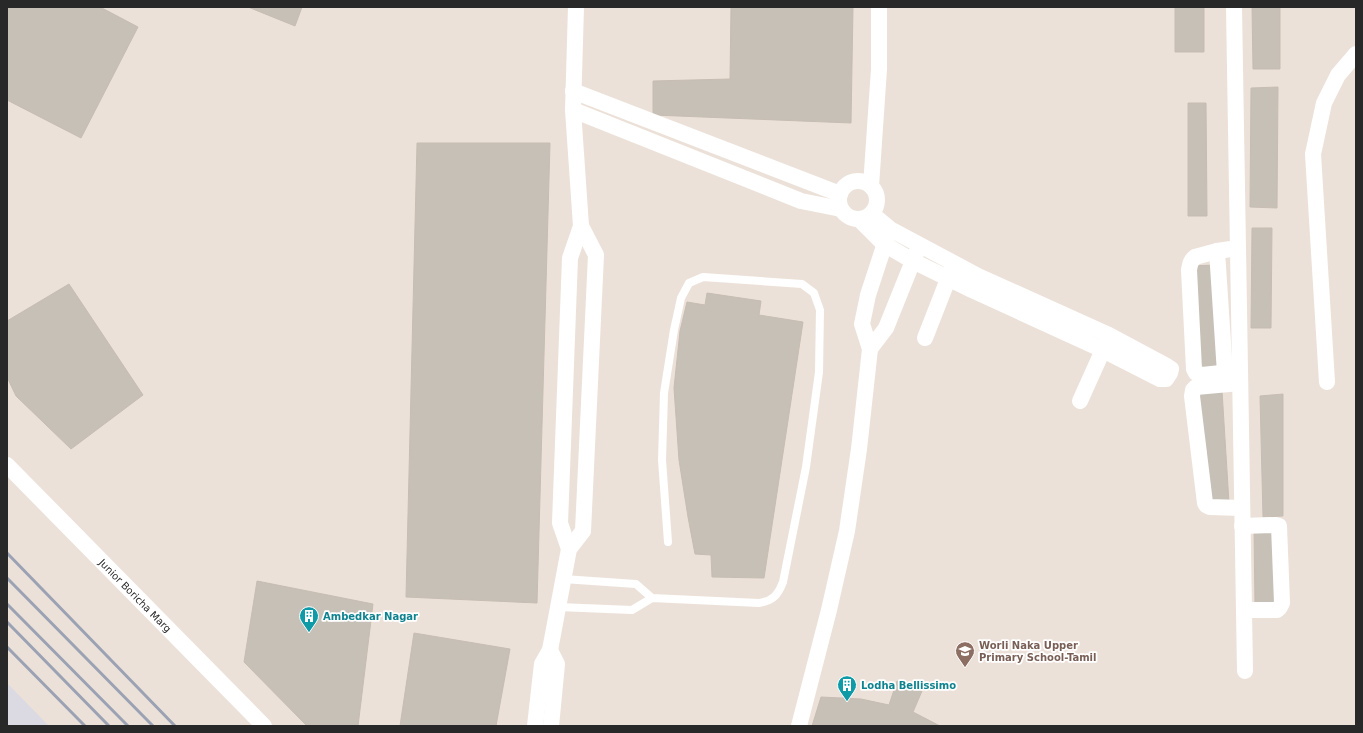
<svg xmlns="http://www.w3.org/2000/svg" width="1363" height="733" font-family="'DejaVu Sans',sans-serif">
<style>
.industrial{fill:#dbdae3}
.building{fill:#c6c0b7;stroke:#c7bdb2}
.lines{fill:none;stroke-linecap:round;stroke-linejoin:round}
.lane{stroke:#fff;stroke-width:8}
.street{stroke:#fff;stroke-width:16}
.rail{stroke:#9ba2b4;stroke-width:3}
.labels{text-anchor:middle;stroke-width:3.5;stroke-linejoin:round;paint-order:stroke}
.street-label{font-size:10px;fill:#282828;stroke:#fff}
.culture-label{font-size:10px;font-weight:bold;fill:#0d838f;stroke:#fff;text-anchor:start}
.education-label{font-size:10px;font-weight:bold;fill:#785e54;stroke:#fff;text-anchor:start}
</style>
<rect width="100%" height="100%" fill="#ece1d8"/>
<path class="industrial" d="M 7,683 L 49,726 L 7,726 Z"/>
<path class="building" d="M 7,7 L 100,7 L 138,27 L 81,138 L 7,100 Z
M 248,7 L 302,7 L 295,26 Z
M 731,7 L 853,7 L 851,123 L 653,115 L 653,81 L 730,79 Z
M 1175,7 L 1204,7 L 1204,52 L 1175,52 Z
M 1252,7 L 1280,7 L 1280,69 L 1253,69 Z
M 1278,87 L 1277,208 L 1250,207 L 1251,88 Z
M 1188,103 L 1206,103 L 1207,216 L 1188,216 Z
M 417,143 L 550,143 L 537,603 L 406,597 Z
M 1252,228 L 1272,228 L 1271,328 L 1251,328 Z
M 1215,265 L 1219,367 L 1198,368 L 1192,266 Z
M 69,284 L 143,395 L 71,449 L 16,396 L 7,377 L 7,321 Z
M 707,293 L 761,301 L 759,315 L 803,322 L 764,578 L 712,577 L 711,555 L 695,554 L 688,517 L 679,460 L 674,388 L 680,331 L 687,302 L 705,305 Z
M 1196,390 L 1222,391 L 1229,503 L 1207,504 L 1208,482 L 1207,449 L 1204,449 Z
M 1283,394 L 1283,516 L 1263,517 L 1260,396 Z
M 1254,528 L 1277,528 L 1278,606 L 1255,606 Z
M 257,581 L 373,604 L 358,726 L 307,726 L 244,662 Z
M 414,633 L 510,649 L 496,726 L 400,726 Z
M 897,681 L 922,691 L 913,712 L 940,726 L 812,726 L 821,697 L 861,699 L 889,705 Z"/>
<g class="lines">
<path class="lane" d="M 563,579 L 636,584 L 652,598
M 558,607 L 632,610 L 652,598 L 759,603 C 773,601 778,595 783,582 L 806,467 L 819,372 L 820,310 L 814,293 L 802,284 L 703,277 L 689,283 L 681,298 L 674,330 L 664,393 L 662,460 L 668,542"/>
<g class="street">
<path d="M 1234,7 L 1245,671"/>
<path d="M 573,91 L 840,194"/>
<path d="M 573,110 L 801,201 L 841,209"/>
<circle cx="858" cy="200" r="19"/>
<path d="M 871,186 L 879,69 L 879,7"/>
<path d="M 860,220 L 884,244 L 913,261 L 972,290 L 1103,350 L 1160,379 L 1166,379 L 1170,373 L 1171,369 L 1165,365 L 1109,335 L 978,276 L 890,229 L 872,214"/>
<path d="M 1238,248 L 1217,251 L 1195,257 C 1190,261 1190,265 1189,270 L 1194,369 L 1196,373 L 1202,375 L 1240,371"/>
<path d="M 1217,251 L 1225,373"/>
<path d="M 925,338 L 952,269"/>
<path d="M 870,349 L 886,328 L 917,251"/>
<path d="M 1327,382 L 1313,154 L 1324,103 L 1338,75 L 1356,54"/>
<path d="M 1240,383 L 1196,387 L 1193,390 L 1192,396 L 1205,503 L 1206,505 L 1210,507 L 1242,508"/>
<path d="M 1080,401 L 1107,341"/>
<path id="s1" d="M 7,465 L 264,726"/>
<path d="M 1242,526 L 1276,525 L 1279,526 L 1282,603 L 1280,607 L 1277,610 L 1244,610"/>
<path d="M 569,549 L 560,523 L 570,258 L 581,226 L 573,110 L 576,7"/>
<path d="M 550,650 L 557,664 L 551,726"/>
<path d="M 535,726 L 542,664 L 550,650 L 569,549 L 583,531 L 596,255 L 581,226"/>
<path d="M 799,726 L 829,610 L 847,531 L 859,449 L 870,349 L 862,324 L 868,295 L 888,234"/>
</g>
<path class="rail" d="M 7,553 L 175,726
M 7,578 L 153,726
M 7,604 L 128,726
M 7,622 L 109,726
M 7,647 L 85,726"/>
</g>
<defs>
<symbol id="building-pin" viewBox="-11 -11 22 30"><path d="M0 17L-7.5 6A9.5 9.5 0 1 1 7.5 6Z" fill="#0f9aa8" stroke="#fff"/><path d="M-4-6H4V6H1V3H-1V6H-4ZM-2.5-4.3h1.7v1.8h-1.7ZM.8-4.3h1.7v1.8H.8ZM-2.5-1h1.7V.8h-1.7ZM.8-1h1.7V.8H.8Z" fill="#fff"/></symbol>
<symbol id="school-pin" viewBox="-11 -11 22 30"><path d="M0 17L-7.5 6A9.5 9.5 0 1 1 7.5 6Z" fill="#8d6e63" stroke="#fff"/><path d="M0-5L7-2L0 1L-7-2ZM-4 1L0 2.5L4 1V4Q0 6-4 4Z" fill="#fff"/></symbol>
</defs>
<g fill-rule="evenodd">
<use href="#building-pin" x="298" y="605" width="22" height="30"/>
<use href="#school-pin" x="954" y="640" width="22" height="30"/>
<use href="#building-pin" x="836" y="674" width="22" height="30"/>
</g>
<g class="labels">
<g class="street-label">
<text dy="4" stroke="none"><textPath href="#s1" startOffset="183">Junior Boricha Marg</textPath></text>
</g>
<g class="culture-label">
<text x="323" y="620">Ambedkar Nagar</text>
<text x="861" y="689">Lodha Bellissimo</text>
</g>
<g class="education-label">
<text x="979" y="649">Worli Naka Upper<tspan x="979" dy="12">Primary School-Tamil</tspan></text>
</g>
</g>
<rect width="1363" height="733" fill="none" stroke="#282828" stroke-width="16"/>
</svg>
